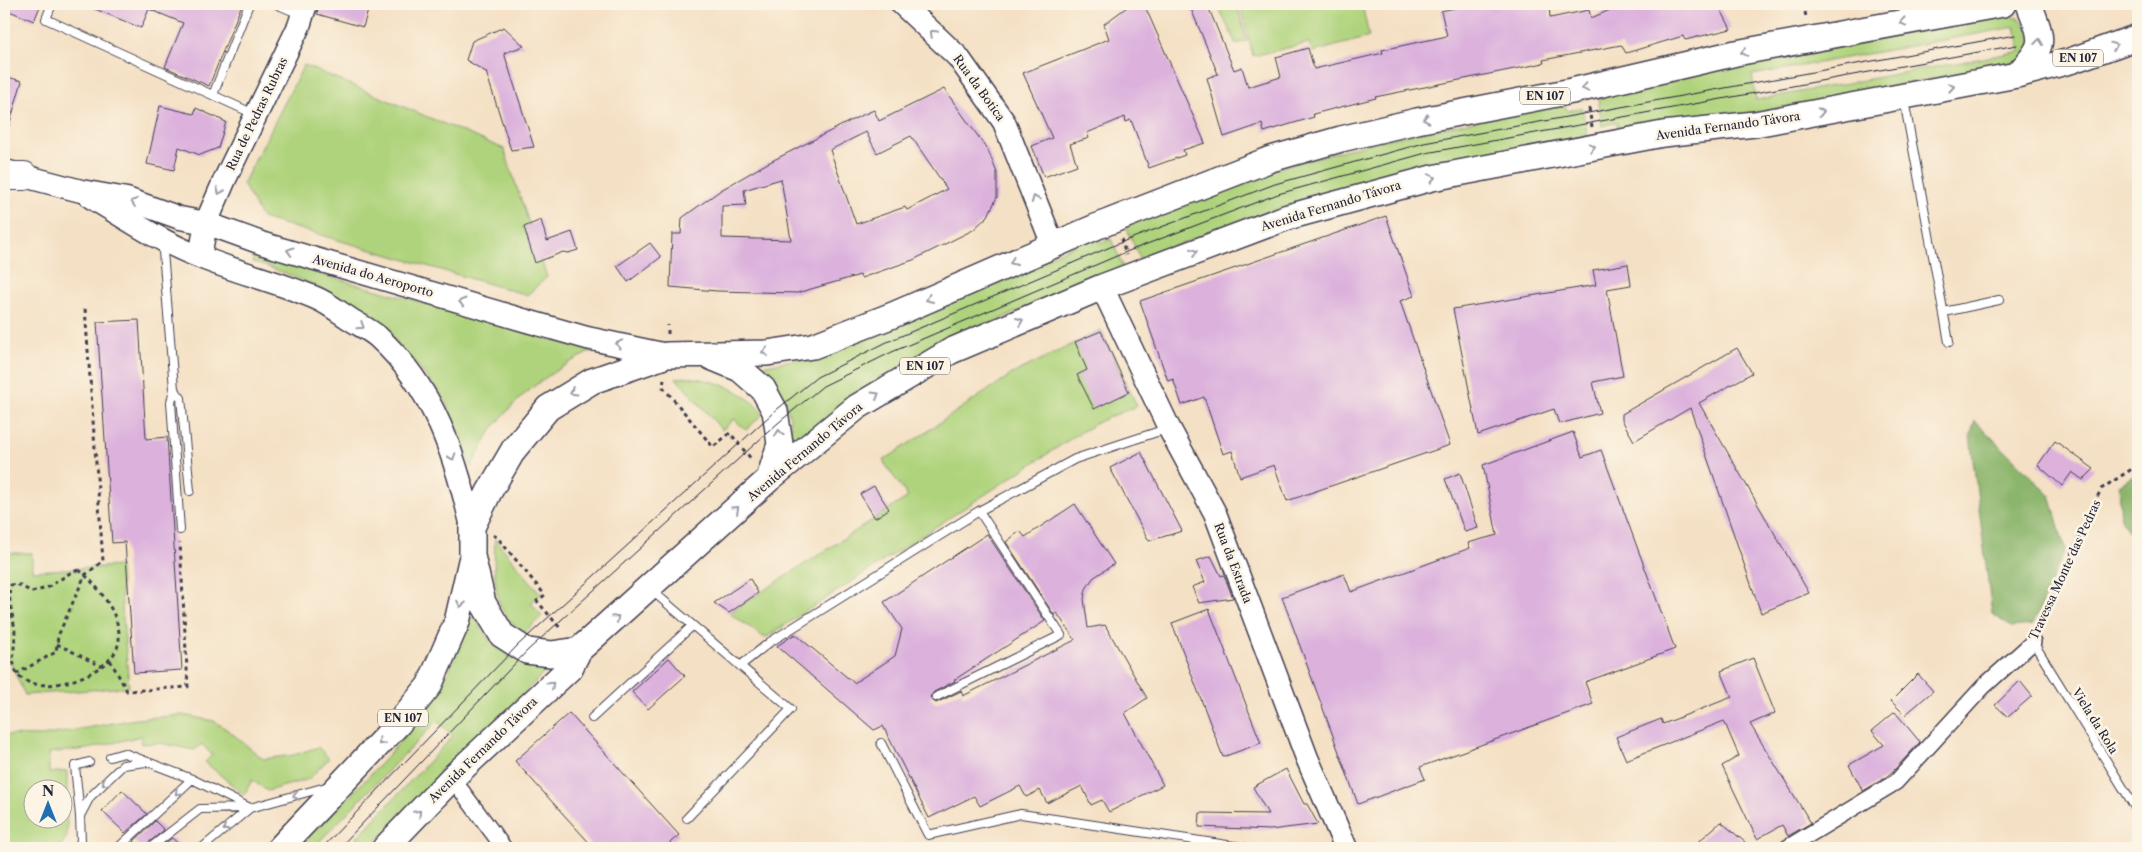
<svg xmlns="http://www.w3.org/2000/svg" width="2142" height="852" font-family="'Libre Caslon Text',serif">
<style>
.green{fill:#afd37c;stroke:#687a5c;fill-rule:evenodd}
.forest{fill:#8bb56c;stroke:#566c54}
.building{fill:#dcb2dd;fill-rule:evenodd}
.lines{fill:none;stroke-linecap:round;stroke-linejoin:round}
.lane-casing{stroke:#423e50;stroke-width:10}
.street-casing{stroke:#423e50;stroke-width:18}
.secondary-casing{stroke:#423e50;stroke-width:25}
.primary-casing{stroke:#423e50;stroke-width:28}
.highway-casing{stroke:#423e50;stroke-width:30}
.path{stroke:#423e50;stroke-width:3;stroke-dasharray:4 4;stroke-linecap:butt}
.lane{stroke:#fff;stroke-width:8}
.street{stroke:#fff;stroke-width:15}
.secondary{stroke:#fff;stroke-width:22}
.primary{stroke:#fff;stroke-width:25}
.highway{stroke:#fff;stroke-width:28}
.tram{stroke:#22223b;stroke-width:1}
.oneway{stroke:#9c9ca7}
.labels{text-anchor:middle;stroke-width:5;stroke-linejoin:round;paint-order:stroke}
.shield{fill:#fcf5e5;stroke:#63616e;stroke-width:1}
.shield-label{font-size:11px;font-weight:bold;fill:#22223b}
.street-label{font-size:12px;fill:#22223b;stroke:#fcf5e5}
</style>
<rect width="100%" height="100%" fill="#fcf5e5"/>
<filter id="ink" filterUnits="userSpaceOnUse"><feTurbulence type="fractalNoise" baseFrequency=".02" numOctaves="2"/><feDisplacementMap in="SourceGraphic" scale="10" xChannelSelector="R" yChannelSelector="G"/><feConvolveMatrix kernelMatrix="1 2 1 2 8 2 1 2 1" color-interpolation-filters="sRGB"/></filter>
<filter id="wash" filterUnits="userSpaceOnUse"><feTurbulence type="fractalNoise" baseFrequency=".0096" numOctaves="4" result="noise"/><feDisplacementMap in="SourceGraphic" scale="20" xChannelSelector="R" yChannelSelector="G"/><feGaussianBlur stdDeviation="1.12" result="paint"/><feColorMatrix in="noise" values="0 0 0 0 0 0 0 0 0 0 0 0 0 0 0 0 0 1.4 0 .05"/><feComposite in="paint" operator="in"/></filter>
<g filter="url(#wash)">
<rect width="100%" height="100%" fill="#f4e0c4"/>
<path class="green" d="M 1217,4 L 1237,4 L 1247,41 L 1236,44 Z
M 1240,4 L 1362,4 L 1369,37 L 1313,52 L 1309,43 L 1253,56 Z
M 1997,16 C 2020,15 2027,20 2032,42 L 2020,62 L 1758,112 L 1618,132 L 1617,122 L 1602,126 L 1598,98 L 1734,64 ZM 2015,27 L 2021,51 L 1756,100 L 1752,75 Z
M 304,65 L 504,149 L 547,277 L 527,295 L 262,218 L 243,184 Z
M 1564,102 L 1567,111 L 1582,108 L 1588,137 L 1411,169 L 1278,209 L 1140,259 L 1125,224 L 1271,170 L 1373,142 Z
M 1098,235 L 1101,243 L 1111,239 L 1123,266 L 920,354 L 869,386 L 792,447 C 791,410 787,389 755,367 L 826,354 Z
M 254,255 L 592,351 C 554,369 523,391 497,423 C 486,436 479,453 471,467 C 464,445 457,424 446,403 C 441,393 432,384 425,375 C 379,315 324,284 252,262 Z
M 1101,330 L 1137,406 L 1100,421 L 1081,432 L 765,638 L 729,613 L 908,497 L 883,461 L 1012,374 Z
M 688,377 C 718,381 744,389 763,414 L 746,430 L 734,419 L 722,430 L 676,378 Z
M 495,539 L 541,594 L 531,603 L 542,616 L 524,633 C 519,629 513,625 509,620 C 492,600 494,564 495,539 Z
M 4,553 L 32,553 L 32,571 L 120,566 L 122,607 L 129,687 L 25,695 L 6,653 L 4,622 Z
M 475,617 C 494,654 512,661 551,666 L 369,848 L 347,848 L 453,736 L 437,721 L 313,848 L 297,848 C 359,786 449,707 468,618 Z
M 182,715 L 214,721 L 229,731 L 263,759 L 294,755 L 318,747 L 329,758 L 309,779 L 267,791 L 252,780 L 244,795 L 205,762 L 212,755 L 202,744 L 194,750 L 160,743 L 141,744 L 141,736 L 88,749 L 49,753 L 49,773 L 67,771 L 67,837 L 59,848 L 7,848 L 4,791 L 4,735 L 42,736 L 136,719 ZM 32,790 L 62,790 L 62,820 L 32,820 Z"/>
<path class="forest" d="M 1975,421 L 2050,495 L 2065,549 L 2033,625 L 2011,627 L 1992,614 L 1970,435 Z
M 2138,473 L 2138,544 L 2121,521 L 2119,485 Z"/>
<g id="blocks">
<path class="building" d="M 4,4 L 41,4 L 34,21 L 4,9 Z
M 83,4 L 242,4 L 209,86 L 165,67 L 183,23 L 149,9 L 141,28 Z
M 319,4 L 370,4 L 363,27 L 317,14 Z
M 1131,4 L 1144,4 L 1205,143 L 1183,150 L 1185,155 L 1149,168 L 1131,120 L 1126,122 L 1125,117 L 1087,133 L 1089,138 L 1070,144 L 1077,165 L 1044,177 L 1032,146 L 1052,138 L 1023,73 L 1109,39 L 1104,24 Z
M 1189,4 L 1207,4 L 1234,70 L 1242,67 L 1248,87 L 1281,77 L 1276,57 L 1308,48 L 1314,69 L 1383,53 L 1382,50 L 1447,36 L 1441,11 L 1472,4 L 1549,4 L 1550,18 L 1589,10 L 1591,18 L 1624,4 L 1718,4 L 1731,29 L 1685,40 L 1683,36 L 1626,53 L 1621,45 L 1543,60 L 1544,63 L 1375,97 L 1376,98 L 1313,114 L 1314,117 L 1264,132 L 1262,124 L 1224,137 L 1207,78 L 1218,74 Z
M 504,27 L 524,46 L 504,53 L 534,147 L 511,150 L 486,72 L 466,60 L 472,41 Z
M 4,76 L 22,81 L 8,129 L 4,128 Z
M 944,89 L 988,150 L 997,173 L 997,197 L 988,216 L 973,230 L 913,260 L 861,278 L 860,275 L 797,293 L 717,291 L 670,287 L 672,234 L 681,234 L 682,218 L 721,190 L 766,164 L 856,118 L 874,110 L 879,121 ZM 866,132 L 877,153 L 911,136 L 947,189 L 907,210 L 905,207 L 856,224 L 830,150 ZM 781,179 L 791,240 L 722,238 L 722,206 L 746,205 L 744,190 Z
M 160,106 L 194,114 L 196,108 L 226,122 L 218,148 L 200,155 L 179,147 L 174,170 L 147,164 Z
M 1386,216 L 1414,296 L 1400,301 L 1450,445 L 1287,501 L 1274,465 L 1240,477 L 1232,451 L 1223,454 L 1204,397 L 1182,405 L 1173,379 L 1168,381 L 1140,301 Z
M 541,220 L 547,241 L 572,232 L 578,250 L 568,253 L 563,252 L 535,263 L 524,227 Z
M 650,243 L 661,257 L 628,282 L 617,266 Z
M 1628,264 L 1631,285 L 1607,289 L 1623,376 L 1593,382 L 1600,413 L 1559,424 L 1554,409 L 1478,435 L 1453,309 L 1596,285 L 1593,270 Z
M 139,320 L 146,439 L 167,437 L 182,670 L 134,673 L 125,542 L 112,543 L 97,322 Z
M 1101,331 L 1129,392 L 1094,409 L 1077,375 L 1087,370 L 1075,342 Z
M 1737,348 L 1752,373 L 1699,403 L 1809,593 L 1761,613 L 1690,408 L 1634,441 L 1622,420 L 1622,414 Z
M 1573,432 L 1582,457 L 1601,450 L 1675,649 L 1585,682 L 1593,704 L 1420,767 L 1425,779 L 1358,804 L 1282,597 L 1344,574 L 1351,592 L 1470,548 L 1468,543 L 1497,535 L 1483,465 Z
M 2055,441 L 2094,469 L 2083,480 L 2072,472 L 2062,486 L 2038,465 Z
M 1141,452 L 1182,531 L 1149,541 L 1110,468 Z
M 1460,473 L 1478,528 L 1465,532 L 1445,479 Z
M 874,486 L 889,509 L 875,518 L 860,494 Z
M 1075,504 L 1114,564 L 1093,578 L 1086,589 L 1084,599 L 1088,628 L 1105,625 L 1147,698 L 1125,713 L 1163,785 L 1109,812 L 1102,800 L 1091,805 L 1082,786 L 1047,803 L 1040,790 L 1026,797 L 1020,786 L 980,806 L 974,796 L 929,818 L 883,726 L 874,730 L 777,646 L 795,634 L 854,683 L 895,656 L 902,629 L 884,602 L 987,534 L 1045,621 L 954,680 L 955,681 L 934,692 L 930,697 L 933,701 L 936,703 L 961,691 L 963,696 L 1075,640 L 1057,613 L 1054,615 L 1006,542 L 1020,531 L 1025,537 Z
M 1211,556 L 1221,576 L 1224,575 L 1233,598 L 1199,603 L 1192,587 L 1205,582 L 1196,561 Z
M 750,579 L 758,593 L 729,613 L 714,603 Z
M 1209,609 L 1261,743 L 1223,757 L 1172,623 Z
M 669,658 L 685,676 L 648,709 L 632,692 Z
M 1753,658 L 1775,713 L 1750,724 L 1811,823 L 1788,836 L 1782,825 L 1757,839 L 1722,766 L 1739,756 L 1724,721 L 1626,760 L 1616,737 L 1661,719 L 1663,724 L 1732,697 L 1721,671 Z
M 1918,674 L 1933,691 L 1905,715 L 1891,701 Z
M 2020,681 L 2032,696 L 2008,717 L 1995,705 Z
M 1895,712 L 1920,742 L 1896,768 L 1884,779 L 1863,791 L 1849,765 L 1884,745 L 1872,731 Z
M 569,713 L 679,835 L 664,848 L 594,848 L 515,761 Z
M 1286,769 L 1304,804 L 1307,804 L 1318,824 L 1270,830 L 1199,827 L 1200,813 L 1268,814 L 1253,787 Z
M 122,790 L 147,814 L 125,833 L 102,811 Z
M 155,821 L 164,830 L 147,844 L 144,848 L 141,848 L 134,841 Z
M 1721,822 L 1752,848 L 1691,848 Z
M 172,838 L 183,848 L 159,848 Z"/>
</g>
</g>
<g filter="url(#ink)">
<use href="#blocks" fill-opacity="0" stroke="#423e50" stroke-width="1"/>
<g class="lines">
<defs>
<path id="lane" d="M 52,4 L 46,19 L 254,114
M 276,4 L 302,15
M 213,95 L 249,4
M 1904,100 L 1949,342
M 163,251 L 174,389 L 171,402 L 180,530
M 1944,312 L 1999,300
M 174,389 L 181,398 L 190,491
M 650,589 L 791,709 L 687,818
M 2033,642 L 2138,812
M 740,666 L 770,642 L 979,511 L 1075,459 L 1166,429
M 936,697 L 1061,635 L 979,511
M 592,718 L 692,626
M 881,743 L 928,835 L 1021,814 L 1247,848
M 110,757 L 124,753 L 192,779
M 80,816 L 75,766 L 89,762
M 77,848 L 81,841 L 80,816 L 90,797 L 123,765 L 146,762
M 118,848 L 192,779 L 250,808 L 202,848
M 150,848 L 200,809 L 250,808 L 326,787"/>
<path id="street" d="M 452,778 L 504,848
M 1787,848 L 1896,782 L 1983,687 L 2033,642"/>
<path id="secondary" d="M 902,4 L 958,57 L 1004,122 L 1053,245
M 9,172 L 81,191 L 127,199 L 180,218 L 206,223 L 264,244 L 520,319 L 587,338 L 667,355
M 91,197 C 127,219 161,242 200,257 C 239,273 279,282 318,299 C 329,304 339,312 350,319 C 359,325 370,330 378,337 C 434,388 455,455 472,527
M 200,257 L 206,223 L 225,179 L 299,26 L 306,4
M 1102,287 L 1169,428 L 1215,513 L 1307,758 L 1346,848"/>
<path id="primary" d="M 2017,75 C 2046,44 2044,43 2029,4
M 711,357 L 740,369 L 763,389 L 775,411 L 780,444 L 769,479
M 579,650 L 551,654 L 527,651 L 502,635 L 483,603 L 472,556 L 472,527 L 489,492 L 514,449 L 548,408 L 592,381 L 667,355 L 767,353 L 813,346 L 893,315 L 1098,226 L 1271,159 L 1341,139 L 1417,121 L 1572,91 L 1736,53 L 2003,4
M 280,848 L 398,724 L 429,686 L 457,622 L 471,561
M 385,848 L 452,778 L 570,668 L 579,650 L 769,479 L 857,407 L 951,351 L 1102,287 L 1288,217 L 1432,178 L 1663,134 L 1755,124 L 2017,75 L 2070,61 L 2138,37"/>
<path id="highway" d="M 4,176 L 24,176"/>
</defs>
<use href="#lane" class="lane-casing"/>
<use href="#street" class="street-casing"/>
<use href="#secondary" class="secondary-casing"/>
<use href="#primary" class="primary-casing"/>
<use href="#highway" class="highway-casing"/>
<path class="path" d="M 1804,4 L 1806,18
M 1589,108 L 1592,127
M 1121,239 L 1126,255
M 668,334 L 668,325
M 664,379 L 663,387 L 713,447 L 730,433 L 752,460
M 493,535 L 497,537 L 545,595 L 537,601 L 561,629
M 79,570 C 98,585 125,620 118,645 C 111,675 38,699 18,675 C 10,665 15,646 15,634 C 15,621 6,596 11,585 L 17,584 L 32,592 L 47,588 L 70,573 Z
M 2039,628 L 2101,489 L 2138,465
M 57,644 L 101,666
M 110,660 L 127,691 L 188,687 L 180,543
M 16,674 L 56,652 L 58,636 L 85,575 L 103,561 L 85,308"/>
<use href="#lane" class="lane"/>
<use href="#street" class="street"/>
<use href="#secondary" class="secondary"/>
<use href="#primary" class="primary"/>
<use href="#highway" class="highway"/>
<path class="tram" d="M 322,848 L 518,645 L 775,411 L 817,377 L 887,342 L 1122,242 L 1275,184 L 1424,143 L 2015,35
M 339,848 L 527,651 L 778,423 L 823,386 L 892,352 L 1126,252 L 1278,194 L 1426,153 L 2017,45"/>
</g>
<defs><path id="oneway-chevron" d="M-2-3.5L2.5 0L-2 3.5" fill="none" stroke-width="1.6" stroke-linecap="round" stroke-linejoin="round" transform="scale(1.25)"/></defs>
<g class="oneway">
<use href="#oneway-chevron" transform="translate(1903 22) rotate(169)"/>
<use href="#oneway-chevron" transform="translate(933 33) rotate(-136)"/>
<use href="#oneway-chevron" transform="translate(2039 42) rotate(-84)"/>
<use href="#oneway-chevron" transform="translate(2114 46) rotate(-19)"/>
<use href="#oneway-chevron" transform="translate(1744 52) rotate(169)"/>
<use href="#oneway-chevron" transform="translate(1951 87) rotate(-10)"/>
<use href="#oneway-chevron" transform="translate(1585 88) rotate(167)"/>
<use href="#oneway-chevron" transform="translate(1821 112) rotate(-11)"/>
<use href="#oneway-chevron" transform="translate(1426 119) rotate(169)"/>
<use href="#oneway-chevron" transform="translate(1592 147) rotate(-11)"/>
<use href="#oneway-chevron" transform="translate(1432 178) rotate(-12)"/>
<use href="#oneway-chevron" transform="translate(220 191) rotate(113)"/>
<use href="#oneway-chevron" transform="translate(1035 199) rotate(-112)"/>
<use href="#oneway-chevron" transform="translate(134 202) rotate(-161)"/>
<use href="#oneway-chevron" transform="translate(290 251) rotate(-164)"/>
<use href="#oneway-chevron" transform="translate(1194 252) rotate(-21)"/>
<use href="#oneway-chevron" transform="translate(1013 262) rotate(156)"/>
<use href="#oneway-chevron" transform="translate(929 299) rotate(156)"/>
<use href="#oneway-chevron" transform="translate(462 302) rotate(-164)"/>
<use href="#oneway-chevron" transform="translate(1020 321) rotate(-23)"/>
<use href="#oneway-chevron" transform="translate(361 326) rotate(33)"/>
<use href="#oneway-chevron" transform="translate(619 344) rotate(-169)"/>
<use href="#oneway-chevron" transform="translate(765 352) rotate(175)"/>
<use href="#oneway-chevron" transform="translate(573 392) rotate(148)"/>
<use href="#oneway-chevron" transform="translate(876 395) rotate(-31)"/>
<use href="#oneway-chevron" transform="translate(779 433) rotate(-97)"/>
<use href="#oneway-chevron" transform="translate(452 457) rotate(71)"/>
<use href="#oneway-chevron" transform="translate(736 509) rotate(-42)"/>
<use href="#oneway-chevron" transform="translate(461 604) rotate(101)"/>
<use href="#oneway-chevron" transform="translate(616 618) rotate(-42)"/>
<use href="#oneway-chevron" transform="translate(551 685) rotate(-43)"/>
<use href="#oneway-chevron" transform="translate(381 742) rotate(133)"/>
<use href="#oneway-chevron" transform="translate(105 783) rotate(136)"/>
<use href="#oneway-chevron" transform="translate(178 792) rotate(137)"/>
<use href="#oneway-chevron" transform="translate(296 796) rotate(168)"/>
<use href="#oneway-chevron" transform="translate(418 813) rotate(-46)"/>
<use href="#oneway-chevron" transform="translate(226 828) rotate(140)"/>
</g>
</g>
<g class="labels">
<g class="shield">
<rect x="2053" y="49.5" width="50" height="17" rx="4"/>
<rect x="1520" y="87.5" width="50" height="17" rx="4"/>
<rect x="900" y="357.5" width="50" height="17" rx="4"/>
<rect x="378" y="709.5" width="50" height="17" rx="4"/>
</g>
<g class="shield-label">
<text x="2078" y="62">EN 107</text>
<text x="1545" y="100">EN 107</text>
<text x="925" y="370">EN 107</text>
<text x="403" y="722">EN 107</text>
</g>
<g class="street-label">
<text transform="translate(979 88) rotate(54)" y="4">Rua da Botica</text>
<text transform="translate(257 114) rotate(-64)" y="4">Rua de Pedras Rubras</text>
<text transform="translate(1728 126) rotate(-8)" y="4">Avenida Fernando Távora</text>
<text transform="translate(1331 206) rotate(-17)" y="4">Avenida Fernando Távora</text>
<text transform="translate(373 276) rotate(16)" y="4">Avenida do Aeroporto</text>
<text transform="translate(805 452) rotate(-40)" y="4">Avenida Fernando Távora</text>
<text transform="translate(1233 563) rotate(69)" y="4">Rua da Estrada</text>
<text transform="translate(2065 570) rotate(-65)" y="4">Travessa Monte das Pedras</text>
<text transform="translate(2095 721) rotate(58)" y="4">Viela da Rola</text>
<text transform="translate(483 750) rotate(-44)" y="4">Avenida Fernando Távora</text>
</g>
</g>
<rect width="2142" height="852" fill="none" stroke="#fcf5e5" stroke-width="20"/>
<g transform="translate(48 804)"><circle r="24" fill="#fcf5e5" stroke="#a5a1a1"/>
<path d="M0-4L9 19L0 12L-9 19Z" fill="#1f6fb2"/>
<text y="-8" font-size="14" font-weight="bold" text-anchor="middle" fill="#22223b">N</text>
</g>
</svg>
